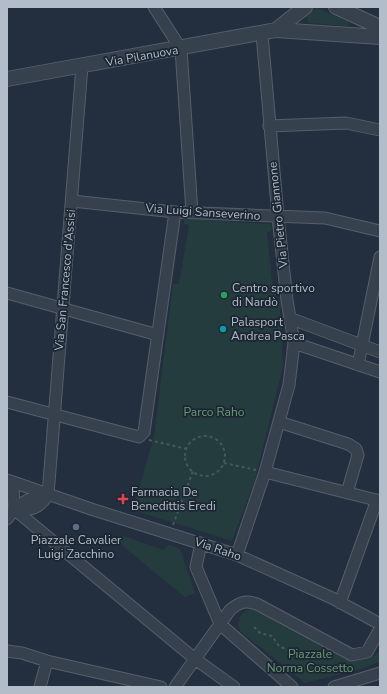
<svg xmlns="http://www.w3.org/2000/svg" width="387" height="694" font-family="'Nunito Sans',sans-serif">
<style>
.green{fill:#253c3f}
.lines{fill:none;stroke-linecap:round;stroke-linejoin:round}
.minor-casing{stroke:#555f6c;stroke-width:13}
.tertiary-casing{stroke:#555f6c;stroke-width:16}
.path{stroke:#43595c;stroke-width:2;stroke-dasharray:3 3;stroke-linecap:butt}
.minor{stroke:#37414e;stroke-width:11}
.tertiary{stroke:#37414e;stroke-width:14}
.leisure-dot{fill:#2e9e5b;stroke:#1c2633;stroke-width:1.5}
.culture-dot{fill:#0f9aa8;stroke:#1c2633;stroke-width:1.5}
.health-dot{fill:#e0444e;stroke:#1c2633;stroke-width:1.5}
.service-dot{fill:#5c6f8a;stroke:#1c2633;stroke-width:1.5}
.labels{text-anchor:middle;stroke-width:3.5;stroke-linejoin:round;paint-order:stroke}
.street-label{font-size:12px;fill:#b3bcc9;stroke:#1c2633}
.poi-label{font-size:12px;fill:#b3bcc9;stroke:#1c2633;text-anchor:start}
.park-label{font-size:12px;fill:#699b74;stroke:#1c2633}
</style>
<rect width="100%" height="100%" fill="#232f3e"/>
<path class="green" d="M 317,8 L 347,21 L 350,24 L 347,26 L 309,23 L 305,16 L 310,11 Z
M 184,219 L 271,224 L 272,231 L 267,232 L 273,291 L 276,291 L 276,299 L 282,301 L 280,310 L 283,367 L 255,479 L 232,541 L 133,510 L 154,436 L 173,284 L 179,284 L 189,225 L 184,224 Z
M 121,535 L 163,550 L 169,545 L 180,549 L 195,593 L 185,597 L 119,543 Z
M 252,609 L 257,610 L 353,661 L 375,656 L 375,654 L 380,652 L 380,665 L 378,662 L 365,668 L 305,683 L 241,632 C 235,622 240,611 252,609 Z"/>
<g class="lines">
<defs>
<path id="minor" d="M 154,7 L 181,49 L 192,212
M 269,126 L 346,123 L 380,130
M 72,201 L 175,212 L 325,218 L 380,231
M 7,293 L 158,335
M 292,319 L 380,352
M 294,343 L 380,372
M 358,365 L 380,257
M 7,402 L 139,437 L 144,432 L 175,212
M 279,422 L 348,444 L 356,449 L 358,455 L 347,493
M 265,472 L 380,501
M 7,480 L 91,509 L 237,555 L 332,598 L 380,624
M 13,483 L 14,509
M 14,509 C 31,510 38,510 48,495 L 82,66
M 14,509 L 195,659 L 234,687
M 7,519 C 17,504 29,497 47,495
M 201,543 L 196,567 L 220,624 L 292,687
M 237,555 L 265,472 L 289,385 L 294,343 L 287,300 L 278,217 L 262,34
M 340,603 L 377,500
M 7,651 L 22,653 L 47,661 L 161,687
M 40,687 L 47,661
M 175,687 L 230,610 C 240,602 245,600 257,604 L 352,655 L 367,652 L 380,629
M 334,687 L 380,673"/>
<path id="tertiary" d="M 336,7 L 380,27
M 276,30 L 305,7
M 7,79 L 276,30 L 380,37"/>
</defs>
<use href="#minor" class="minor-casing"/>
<use href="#tertiary" class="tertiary-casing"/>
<path class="path" d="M185 456a20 20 0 1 1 40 0a20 20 0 1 1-40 0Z
M 149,440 L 187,449
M 224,463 L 256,470
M 173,525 L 193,471
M 254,627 L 260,633 L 272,636 L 279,646 L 300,656
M 290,673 L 303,666"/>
<use href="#minor" class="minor"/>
<use href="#tertiary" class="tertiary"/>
</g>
<circle class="leisure-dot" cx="224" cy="295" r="4"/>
<circle class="culture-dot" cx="223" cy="329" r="4"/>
<path class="health-dot" d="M121 493h4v4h4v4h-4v4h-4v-4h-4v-4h4z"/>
<circle class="service-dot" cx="76" cy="527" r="4"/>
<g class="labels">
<g class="street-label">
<text transform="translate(142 56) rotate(-10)" y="4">Via Pilanuova</text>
<text transform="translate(203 212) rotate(4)" y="4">Via Luigi Sanseverino</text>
<text transform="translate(278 215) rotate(-96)" y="4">Via Pietro Giannone</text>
<text transform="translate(65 280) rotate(-85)" y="4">Via San Francesco d'Assisi</text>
<text transform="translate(218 549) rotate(19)" y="4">Via Raho</text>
</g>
<g class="poi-label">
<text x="232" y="292">Centro sportivo<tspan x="232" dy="14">di Nardò</tspan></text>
<text x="231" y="326">Palasport<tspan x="231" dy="14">Andrea Pasca</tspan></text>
<text x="131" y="496">Farmacia De<tspan x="131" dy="14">Benedittis Eredi</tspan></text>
<text x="76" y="544" text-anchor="middle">Piazzale Cavalier<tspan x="76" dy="14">Luigi Zacchino</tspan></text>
</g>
<g class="park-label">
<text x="214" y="416">Parco Raho</text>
<text x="310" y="658">Piazzale<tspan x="310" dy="14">Norma Cossetto</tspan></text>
</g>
</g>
<rect width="387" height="694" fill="none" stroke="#b3bcc9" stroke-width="16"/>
</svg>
